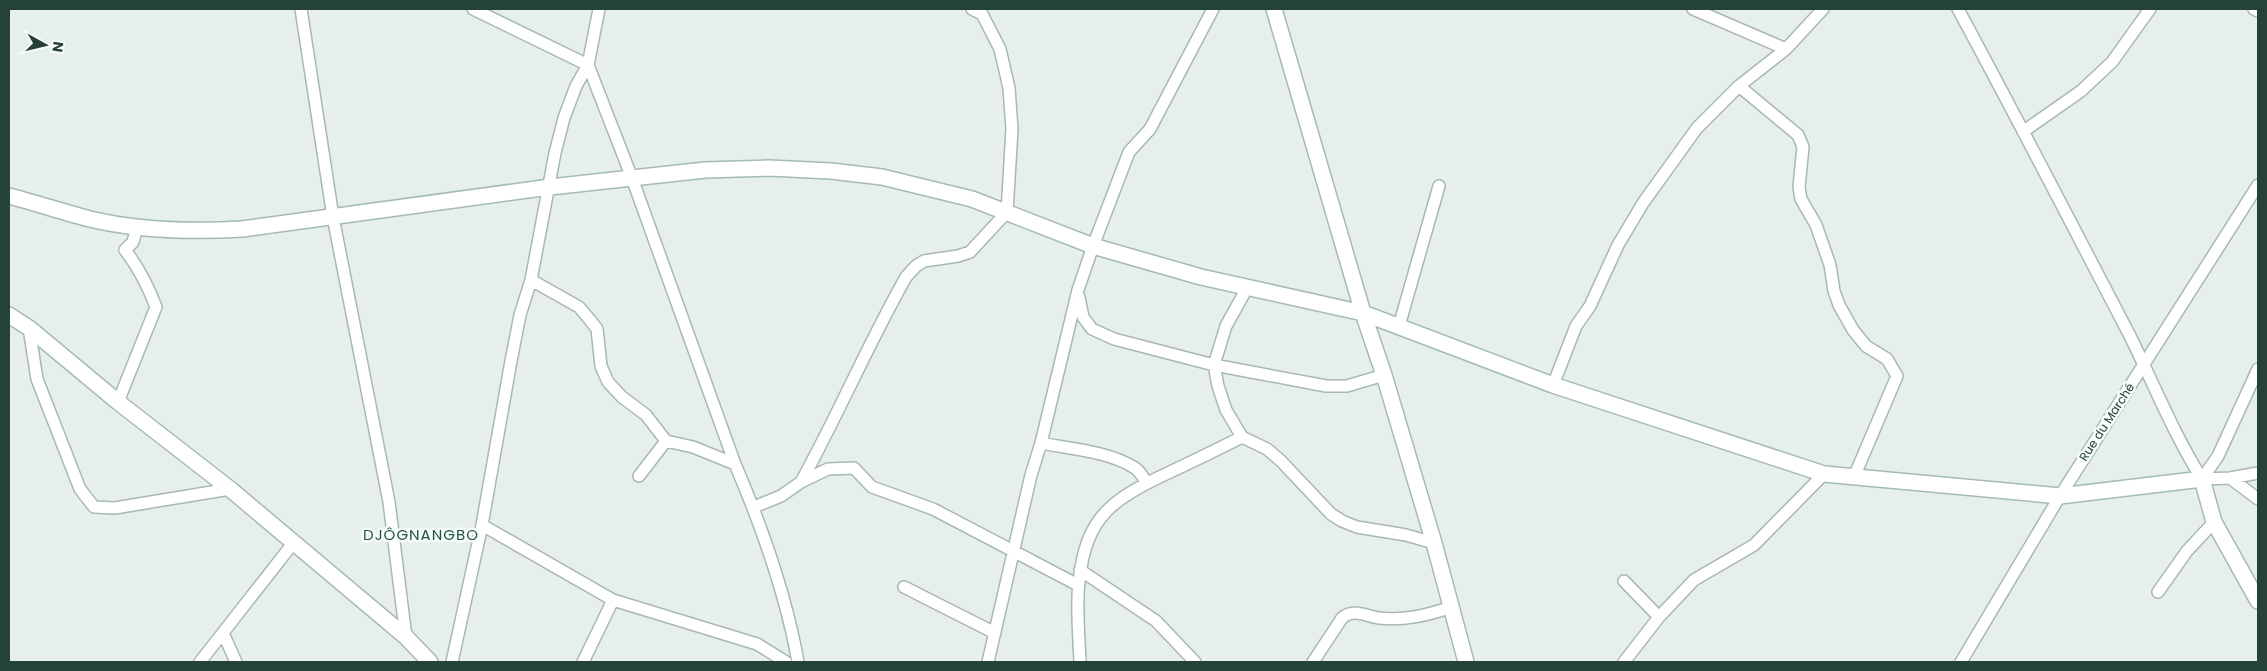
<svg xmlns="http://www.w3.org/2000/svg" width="2267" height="671" font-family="Poppins,sans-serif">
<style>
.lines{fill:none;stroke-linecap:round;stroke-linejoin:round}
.street-casing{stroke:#a8b8b2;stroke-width:14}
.secondary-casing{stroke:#a4bbb3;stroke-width:18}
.street{stroke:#fff;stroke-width:11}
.secondary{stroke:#fff;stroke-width:15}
.labels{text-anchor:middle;stroke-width:5;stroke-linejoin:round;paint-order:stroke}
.street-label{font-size:12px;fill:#24423a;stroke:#f7fbf9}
.quarter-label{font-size:15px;letter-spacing:1px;fill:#1f5548;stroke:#f7fbf9}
</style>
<rect width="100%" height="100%" fill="#e6efeb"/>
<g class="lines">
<defs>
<path id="street" d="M 301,9 L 333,217 L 389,502 L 406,637
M 473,9 L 588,65 L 632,178 L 735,464 C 762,527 786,594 798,662
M 1693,9 L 1786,49
M 1958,9 C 2016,116 2072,225 2129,334 C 2153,382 2173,433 2202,479
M 2254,9 L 2258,11
M 1739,86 L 1798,135 L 1803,147 L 1799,187 L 1801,199 L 1816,225 L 1830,265 L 1834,291 L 1839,305 L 1853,330 L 1866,346 L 1887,359 L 1897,376 L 1854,477
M 2024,131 L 2081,91 L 2112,62 L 2150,9
M 531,280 L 579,307 L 590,320 L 597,329 L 601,366 L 608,382 L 622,397 L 646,415 L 666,441 L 693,447 L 735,464
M 1247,288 L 1226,326 L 1214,365 L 1218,386 L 1226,410 L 1242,437 L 1267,449 L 1281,461 L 1331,514 L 1342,521 L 1357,527 L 1406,535 L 1434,543
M 1079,297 L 1083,317 L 1092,329 L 1114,339 L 1214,365 L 1326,386 L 1347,386 L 1384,375
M 1399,326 L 1439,186
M 29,328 L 37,379 L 80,489 L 94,507 L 115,508 L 230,489
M 1553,385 L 1576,326 L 1590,306 L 1618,245 L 1643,203 L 1697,128 L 1739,86 L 1786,49 L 1823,9
M 118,402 L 156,307 C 148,286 139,268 125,250 L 133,242 L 137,227
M 1041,443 C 1071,449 1108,451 1135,468 C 1140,471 1143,478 1147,483
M 639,476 L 666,441
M 2230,478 L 2258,499
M 2202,479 L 2218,456 L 2258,369
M 2202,479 L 2230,478 L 2258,473
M 801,482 C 838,415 868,344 906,277 L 916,266 L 924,261 L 958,256 L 970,252 L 1007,212 L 1012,129 L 1009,88 L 1000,49 L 982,14 L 972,9
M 754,507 L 781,496 L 801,482 L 828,469 L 854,468 L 872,487 L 933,509 L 1078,585
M 482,525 L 613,600 L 757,644 L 786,662
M 1080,570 L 1156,621 L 1195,662
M 1624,581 L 1659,617
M 904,587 L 995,633
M 2158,592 L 2187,551 L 2214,522
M 223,633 L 236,662
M 200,662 L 294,542
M 452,662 L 482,525 L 511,361 L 520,315 L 531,280 L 555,153 L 564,118 L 576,86 L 588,65 L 599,9
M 583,662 L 613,600
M 988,662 L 1031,475 L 1041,443 L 1078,290 L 1093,246 L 1129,152 L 1150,129 L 1213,9
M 1080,662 C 1079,636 1076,608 1079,582 C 1086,515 1113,499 1170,472 C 1194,461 1218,449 1242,437
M 1313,662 L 1342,618 C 1354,608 1365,616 1379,618 C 1404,621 1428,615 1452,607
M 1624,662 L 1659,617 L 1694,580 L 1754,545 L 1824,474
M 1961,662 L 2060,496 L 2258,185"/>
<path id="secondary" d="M 1274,9 L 1363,313 L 1384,375 L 1434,543 L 1466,662
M 9,196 C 36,203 63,212 90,219 C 140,231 191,232 242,229 L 550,187 L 705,170 L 769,168 L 831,171 L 882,177 L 972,199 L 1093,246 L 1201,277 L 1363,313 L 1553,385 L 1824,474 L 2060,496 L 2202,479 L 2214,522 L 2258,601
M 9,315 L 29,328 L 118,402 L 230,489 L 406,637 L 430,662"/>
</defs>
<use href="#street" class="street-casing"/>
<use href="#secondary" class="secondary-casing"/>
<use href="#street" class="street"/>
<use href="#secondary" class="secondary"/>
</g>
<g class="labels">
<g class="street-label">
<text transform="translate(2107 422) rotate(-57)" y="4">Rue du Marché</text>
</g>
<g class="quarter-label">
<text x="421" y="540">DJÔGNANGBO</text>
</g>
</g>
<rect width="2267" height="671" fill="none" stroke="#24423a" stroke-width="20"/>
<g transform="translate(45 45) rotate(98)" stroke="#f7fbf9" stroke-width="4" paint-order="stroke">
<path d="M0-4L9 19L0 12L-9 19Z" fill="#24423a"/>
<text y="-8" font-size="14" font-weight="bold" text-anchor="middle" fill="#24423a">N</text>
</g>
</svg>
